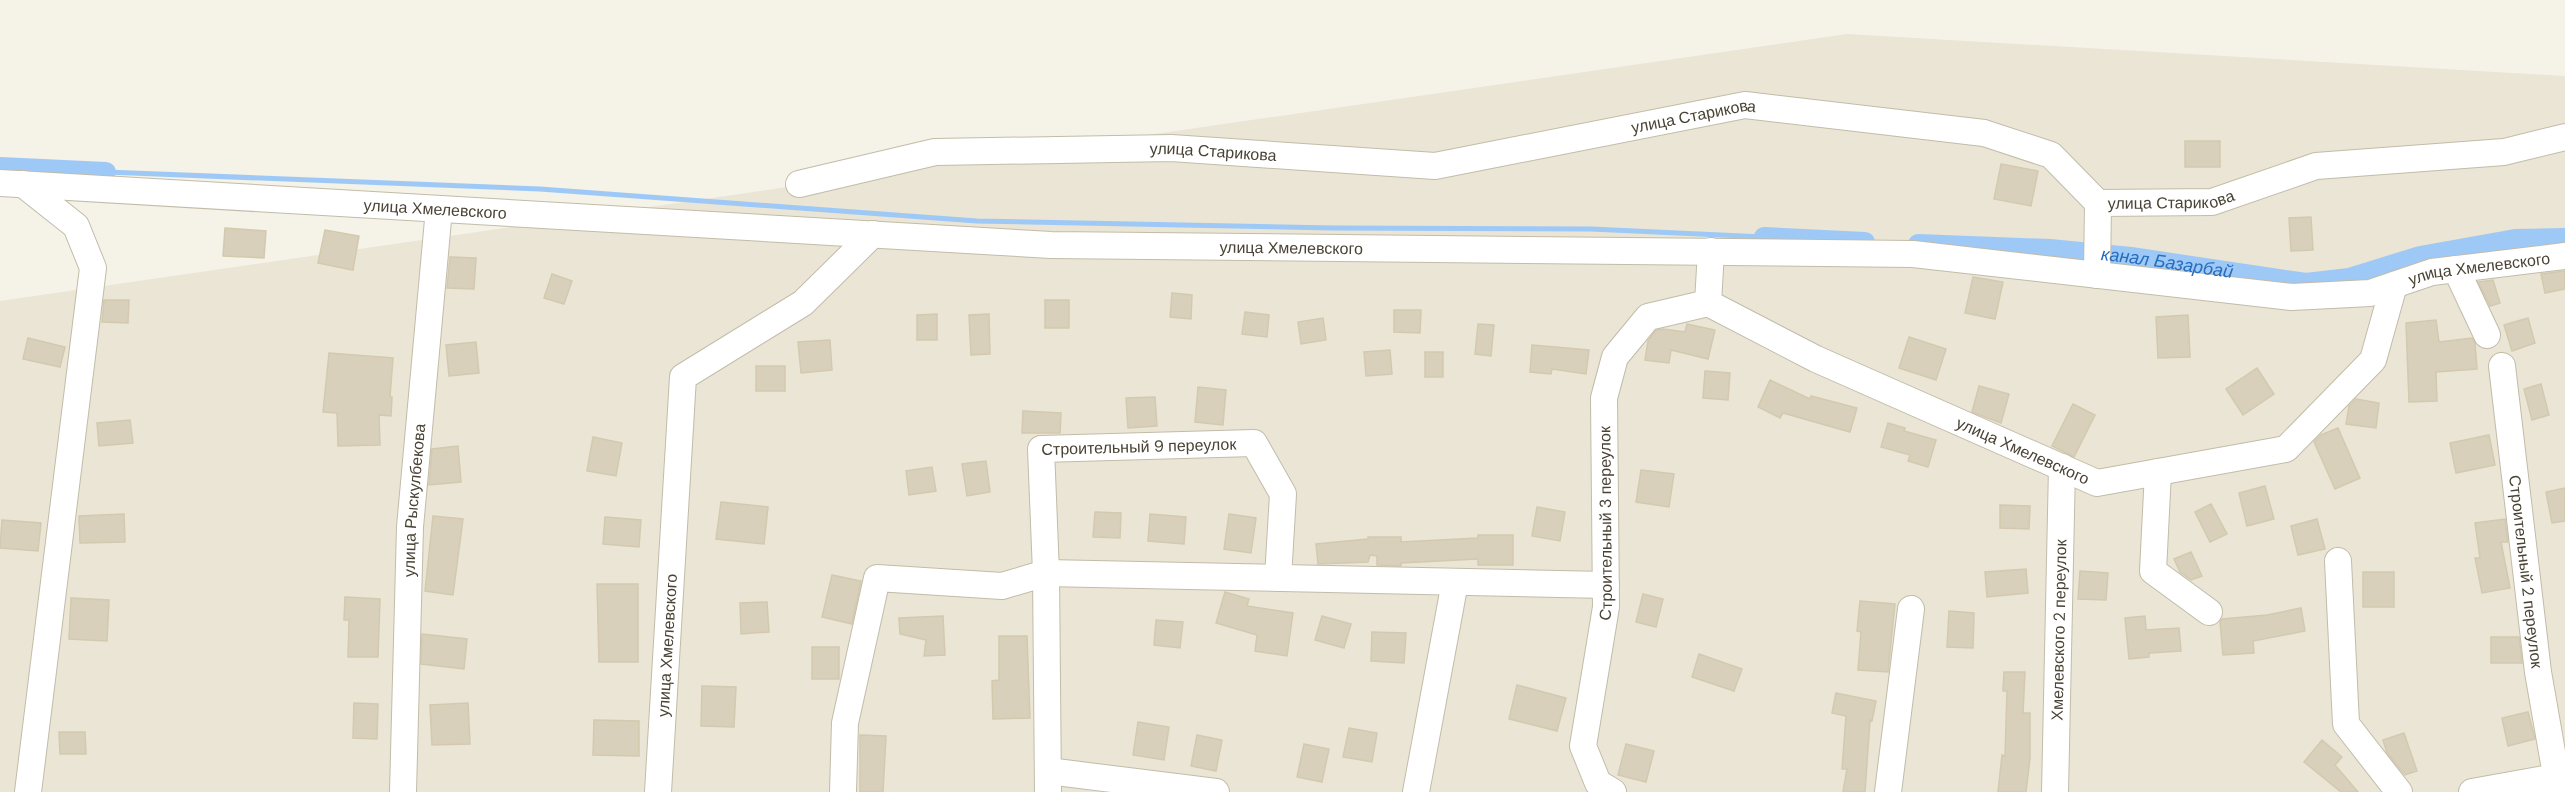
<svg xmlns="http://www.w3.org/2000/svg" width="2565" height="792" viewBox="0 0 2565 792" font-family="'DM Sans',sans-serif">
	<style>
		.residential { fill: #eae5d5 }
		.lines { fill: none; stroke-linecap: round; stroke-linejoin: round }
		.stream { stroke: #9ec9f7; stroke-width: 5 }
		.canal { stroke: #9ec9f7; stroke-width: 20 }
		.building { fill: #d8d0bb; stroke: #d3c9ae; stroke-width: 1.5 }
		.minor-casing { stroke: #c2bca9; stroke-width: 28 }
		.minor { stroke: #fff; stroke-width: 26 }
		.labels { text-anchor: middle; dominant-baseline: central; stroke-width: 4.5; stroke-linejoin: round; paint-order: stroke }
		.street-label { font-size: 16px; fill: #494335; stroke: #fff }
		.water-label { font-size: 18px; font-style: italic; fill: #246dbf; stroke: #fff }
	</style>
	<rect width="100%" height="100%" fill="#f5f2e7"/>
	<!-- residential -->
	<path class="residential" d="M1847,34L2565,76V792H0V301Z"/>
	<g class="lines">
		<!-- stream -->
		<path class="stream" d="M106,172L540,189L977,221L1334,228L1591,229L1764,237"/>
		<!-- canal -->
		<g class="canal">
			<path d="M0,167L106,172"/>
			<path d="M1764,237L1865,242"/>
			<path id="s1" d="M1918,244L2050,249L2131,257L2306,283L2349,278L2420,256L2515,239L2565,238"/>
		</g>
	</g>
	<!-- building -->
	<path class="building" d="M2185,141H2220V167H2185Z
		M2001,164L2038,171L2031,206L1994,199Z
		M2311,217L2313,250L2291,251L2289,218Z
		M225,228L266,231L264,258L223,256Z
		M325,230L359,236L353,270L318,263Z
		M450,257L476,258L474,289L447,288Z
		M2565,271V289L2545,293L2541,274Z
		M552,274L572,281L564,304L544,298Z
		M1973,277L2003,282L1995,319L1965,313Z
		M2493,280L2500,303L2490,306L2478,282Z
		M1172,293L1192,295L1191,319L1170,317Z
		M104,300H129L128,323L102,322Z
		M1045,300H1069V328H1045Z
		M1394,310H1421L1420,333L1394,332Z
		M1245,312L1269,315L1267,337L1242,334Z
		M937,314V340H917V315Z
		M989,314L990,354L971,355L969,315Z
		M2188,315L2190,357L2158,358L2156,317Z
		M1323,318L1326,340L1301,344L1298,322Z
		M2528,318L2535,343L2512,351L2504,325Z
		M2436,320L2439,342L2472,338L2475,343L2477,369L2436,372L2437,401L2409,402L2406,323Z
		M1478,324L1494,325L1491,356L1475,354Z
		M1687,324L1715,330L1708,359L1671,350L1669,363L1645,360L1648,341L1656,330L1663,329L1685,332Z
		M1909,337L1946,349L1936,380L1899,368Z
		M28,338L65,347L60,367L23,359Z
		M830,340L832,370L801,373L798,342Z
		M476,342L479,373L449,376L446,345Z
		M1532,345L1589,350L1586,374L1552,369L1551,374L1530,372Z
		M1390,350L1392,374L1366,376L1364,352Z
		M1425,352H1443V377H1425Z
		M329,353L393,358L390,397H392L391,416L379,415L380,445L338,446L337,413L323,412Z
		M756,366H785V391H756Z
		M2257,368L2274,394L2243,415L2226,389Z
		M1705,371L1730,373L1728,400L1703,398Z
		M1770,380L1810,399L1811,396L1857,408L1850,432L1783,413L1780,418L1758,407Z
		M2541,384L2549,415L2532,420L2524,389Z
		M1979,386L2009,394L2001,423L1972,412Z
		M1198,387L1226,390L1223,425L1195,422Z
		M1155,397L1157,426L1128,428L1126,398Z
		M2356,399L2379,403L2376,428L2346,424L2349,406Z
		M2073,404L2095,415L2074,457L2052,446Z
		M1023,411L1061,413L1060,433H1022Z
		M130,420L133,443L99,446L97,423Z
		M1888,423L1905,428L1904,431L1936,440L1928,467L1908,461L1910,455L1881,447Z
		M2338,428L2360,478L2335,489L2314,442L2321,435Z
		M2489,435L2495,465L2456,473L2450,443Z
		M593,437L622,443L616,476L587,471Z
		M458,446L461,482L429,485L432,449Z
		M986,461L990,492L967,496L962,464Z
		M932,467L936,491L909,495L906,471Z
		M1641,470L1674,474L1669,507L1636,502Z
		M2265,486L2274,519L2247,526L2239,493Z
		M2565,488V521L2552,523L2546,492Z
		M721,502L768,507L764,544L716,539Z
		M2211,504L2227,534L2210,542L2195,512Z
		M2000,505L2030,506L2029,529L2000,528Z
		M1537,507L1565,512L1560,541L1532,536Z
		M1095,512L1121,513L1120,538L1093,537Z
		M124,514L125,542L80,543L79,516Z
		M1150,514L1186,517L1184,544L1148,541Z
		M1229,514L1256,518L1251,553L1224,549Z
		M433,516L463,519L453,595L425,591Z
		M605,517L641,520L639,547L603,544Z
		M2317,519L2325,549L2298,555L2291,526Z
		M2505,519L2508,542H2501L2510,588L2482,593L2475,558H2480L2475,523Z
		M2,520L41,523L38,551L0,548Z
		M1478,535H1513V565H1478V559L1401,563V566L1377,565V556L1370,555L1368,562L1318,564L1316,544L1368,539V537H1401V542L1478,538Z
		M2191,552L2202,576L2191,580L2180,572L2174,559Z
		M2026,569L2028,593L1987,597L1985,572Z
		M2080,571L2108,573L2106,600L2078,599Z
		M2363,572H2394V607H2363Z
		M832,575L861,581L852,624L822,617Z
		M597,584H638V662H599Z
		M1225,592L1249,599L1247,606L1293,613L1287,656L1255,651L1257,635L1216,623Z
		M1643,594L1663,599L1656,627L1636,622Z
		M345,597L380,599L378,657H348L349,620H344Z
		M71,598L109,600L107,641L69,639Z
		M1860,601L1895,604L1888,672L1858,670L1861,632L1857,631Z
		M767,602L769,632L741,634L740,603Z
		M2301,608L2305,631L2253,641L2254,653L2223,655L2220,622L2222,619L2267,615Z
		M1949,611L1974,613L1973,648L1947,647Z
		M943,616L945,655L924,656L926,640L900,634L899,618Z
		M1322,616L1351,624L1344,648L1315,640Z
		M2145,616L2146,630L2179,628L2181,651L2149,653V657L2129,659L2125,618Z
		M1156,620L1183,622L1180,648L1154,645Z
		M1372,632L1406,633L1404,663L1371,661Z
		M422,634L467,639L464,669L421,664Z
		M999,636H1027L1030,718L993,719L992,681L999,680Z
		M2491,637H2519L2522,663H2491Z
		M812,647H839V679H812Z
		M1699,654L1742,669L1734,691L1692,677Z
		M2004,672H2025L2023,713H2030V758L2026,792H1998L2002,755L2005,756L2007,691H2003Z
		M1517,685L1566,698L1557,731L1509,719Z
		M702,686L736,687L734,727L701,726Z
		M1836,693L1876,701L1872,721L1870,720L1865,792H1843L1847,769H1842L1846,716L1832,713Z
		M354,703L378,704L377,739L353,738Z
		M468,703L470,744L432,745L430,705Z
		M2528,712L2535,739L2508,746L2502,718Z
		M594,720L639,721V756L593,755Z
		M1138,722L1169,727L1164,760L1133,755Z
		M1349,728L1377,733L1372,762L1343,757Z
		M59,732H85L86,754H60Z
		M2404,733L2417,771L2405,775L2387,753L2383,740Z
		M860,735L886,736L883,792H860Z
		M1197,735L1222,740L1216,771L1191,766Z
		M2322,740L2342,757L2335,765L2358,792H2341L2304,762Z
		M1304,744L1329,749L1322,782L1297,777Z
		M1626,744L1654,751L1646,782L1618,775Z"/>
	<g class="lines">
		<!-- minor casing -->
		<g class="minor-casing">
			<g id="minor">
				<path id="s2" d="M0,183L1051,245L1913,254L2292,297L2370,293L2432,272L2565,256"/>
				<path d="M23,184L76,226L93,268L28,792"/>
				<path id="s3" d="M799,184L935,152L1171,148L1435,166L1745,105L1984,133L2051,155L2098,203L2212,202L2316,166L2504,152L2565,137"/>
				<path id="s4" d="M1711,251L1708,303L1816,359L2097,483L2286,449L2373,360L2394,285"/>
				<path d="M2456,269L2487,335"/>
				<path d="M2097,275L2098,203"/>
				<path id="s5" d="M2502,366L2538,672L2559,792"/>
				<path d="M2158,472L2153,571L2209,612"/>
				<path d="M2338,561L2346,724L2399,792"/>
				<path d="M1048,771L1216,792"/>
				<path id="s6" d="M403,792L410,527L439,209"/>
				<path id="s7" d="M658,792L683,377L803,303L873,234"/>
				<path d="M843,792L845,723L877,578L1002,586L1046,573L1606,585"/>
				<path id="s8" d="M1048,792L1046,573L1041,449L1254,443L1283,494L1278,578"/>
				<path d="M1416,792L1455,582"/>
				<path id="s9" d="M1613,792L1598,783L1583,746L1606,607L1604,398L1615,357L1648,317L1708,303"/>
				<path d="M1888,792L1911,609"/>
				<path id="s10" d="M2055,792L2062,467"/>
				<path d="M2472,792L2556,777"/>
			</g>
		</g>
		<!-- minor -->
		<use href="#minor" class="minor"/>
	</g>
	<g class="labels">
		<!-- street labels -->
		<g class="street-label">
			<text stroke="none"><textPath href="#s3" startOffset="904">улица Старикова</textPath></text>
			<text stroke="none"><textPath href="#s3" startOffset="418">улица Старикова</textPath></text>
			<text stroke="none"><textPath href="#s3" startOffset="1408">улица Старикова</textPath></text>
			<text stroke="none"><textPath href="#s2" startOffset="436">улица Хмелевского</textPath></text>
			<text stroke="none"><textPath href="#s2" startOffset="1293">улица Хмелевского</textPath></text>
			<text stroke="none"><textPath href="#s2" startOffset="2487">улица Хмелевского</textPath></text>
			<text stroke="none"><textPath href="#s8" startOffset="441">Строительный 9 переулок</textPath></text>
			<text stroke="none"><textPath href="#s4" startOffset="400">улица Хмелевского</textPath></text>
			<text stroke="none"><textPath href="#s6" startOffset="292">улица Рыскулбекова</textPath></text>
			<text stroke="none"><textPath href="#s9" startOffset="282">Строительный 3 переулок</textPath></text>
			<text stroke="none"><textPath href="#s5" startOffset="207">Строительный 2 переулок</textPath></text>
			<text stroke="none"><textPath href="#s10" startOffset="162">Хмелевского 2 переулок</textPath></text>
			<text stroke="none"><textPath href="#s7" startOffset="147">улица Хмелевского</textPath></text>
		</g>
		<!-- water labels -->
		<g class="water-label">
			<text stroke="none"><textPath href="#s1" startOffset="250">канал Базарбай</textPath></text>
		</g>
	</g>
</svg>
